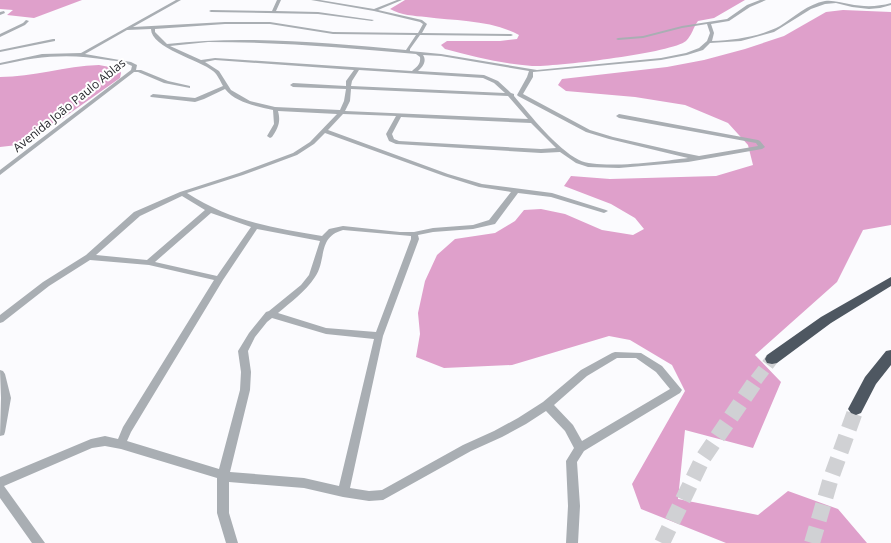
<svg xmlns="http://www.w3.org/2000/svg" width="891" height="543" viewBox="0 0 891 543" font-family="'Open Sans',sans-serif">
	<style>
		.forest { fill: #dfa0cb }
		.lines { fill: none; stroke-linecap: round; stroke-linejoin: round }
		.motorway-tunnel-far1 { stroke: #d0d1d4; stroke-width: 13; stroke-dasharray: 13 6; stroke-linecap: butt }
		.motorway-tunnel { stroke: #d0d1d4; stroke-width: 16; stroke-dasharray: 16 8; stroke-linecap: butt }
		.minor { fill: #a9aeb3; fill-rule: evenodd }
		.motorway { fill: #4e5761; fill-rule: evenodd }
		.labels { text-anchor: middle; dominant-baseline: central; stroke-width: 4; stroke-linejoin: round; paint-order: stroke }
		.far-street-label { font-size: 12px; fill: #26272c; stroke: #fff }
	</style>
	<rect width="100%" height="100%" fill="#fbfbfe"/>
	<!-- forest -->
	<path class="forest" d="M0,0H82L34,18L7,15L13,10L0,9Z
		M405,0H745L714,18L698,21C693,28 692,35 686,41C672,53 554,67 532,66C503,64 474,57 445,49L441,45L447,41H500L517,39L519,35C492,20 456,21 426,17C414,16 401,15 390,9Z
		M843,10L891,12V225L863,230L837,282L755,355L781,382L753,448L685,430L678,499L758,515L788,491L838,509L867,543H726L641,509L632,484L685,391L672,365L630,340L609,336L512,365L444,368L416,357L420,334L418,313L425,281L437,255L455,239L495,233L515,221L524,210L541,209L565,214L602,230L633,235L644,229L635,218L611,204L564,186L571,176L610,179L716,176L753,165L748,145L728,123L685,105L635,97L566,91L558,85L562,79L667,67L704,60L745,49L784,36L826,12Z
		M99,65L120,69L121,73L120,78L26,144L0,147V77C33,77 65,66 99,65Z"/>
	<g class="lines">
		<!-- motorway-tunnel-far1 -->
		<path class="motorway-tunnel-far1" d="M756,380L772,359"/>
		<!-- motorway-tunnel -->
		<path class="motorway-tunnel" d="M662,543L703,458L757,379
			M812,543L831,478L856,409"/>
		<!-- minor -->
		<path class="minor" d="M176,0H181L133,27L225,22H270L333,32L418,33L423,24L420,22L374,11L311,0H320L374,9L397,0H402L378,10L422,20L427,24L422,33L511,34L513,35L511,36L420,35L410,49V51L441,54L537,70L661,58L686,53L699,48L707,41L710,33L707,24L682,28L643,38L618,40L616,39L618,38L643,36L682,26L727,19L747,5L760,0H766L750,7L729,21L711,24L714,33L712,41C735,40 759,37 780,26C794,17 808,4 825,1C834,0 841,3 849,4C864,7 877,7 891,3V5L880,8L869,9L852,7L836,3L825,4L811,9L774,32L741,41L710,43L703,50L687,55L661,60L533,72V77L523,94L590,130L613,137L679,152L699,156L758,146L756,143L619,118L616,116L619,114L758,140L760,141L765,147L762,149L688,162L619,168L588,167L576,163L560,152L541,153L396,144L389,141L386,134L396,116L343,114L328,130L448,174L482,184L552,193L606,210L608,211L604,213L551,197L518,193L495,224L473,229L433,232L418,235L419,239L383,336L350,488L369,491L382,490L463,445L494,431L518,418L543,402L581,370L612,353L615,352L641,353L662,366L682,390L680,393L584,451L577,462L580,506L578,543H566L568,506L566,461L574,448L565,431L546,411L526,424L502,437L471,451L383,500L369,501L343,497L304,488L229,482V513L238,543H226L217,513V478L121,449L105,446L92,448L4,486L45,543H32L0,498V477L91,439L105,436L118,439L123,427L214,280L149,265L90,260L49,286L3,322L0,323V315L43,282L86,255L134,212L180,192L239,173L293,153L310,142L337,114L278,111C281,122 278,128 272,137L270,138L267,136L274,124L273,110C257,106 236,103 225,89L204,99L195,102L151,97L150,96L153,94L195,98L223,86C220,81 218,75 213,71C200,60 151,48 151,29L127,30L85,54L131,62L137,65L136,70H141L168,81L190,86V88L164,83L138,72H134L0,175V170L131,70L132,66C125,62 117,61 108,60C69,53 38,56 0,65V63L42,54L81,53ZM225,24H270L333,34L416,35L406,50C326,43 246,35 167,44L155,32V29ZM208,42C278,42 347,48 416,54L420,57C421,64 417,67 412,71L215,58L201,60L170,46ZM423,55L441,56L529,71L527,77L517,95L518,96L586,132L609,139L688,158C665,161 599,170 579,160C556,148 531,116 514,96V94L511,93L498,81L484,75L418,71C423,67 427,61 423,55ZM215,60L354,70L346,81V86L293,83L290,85L293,87L346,89L344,101L340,110L275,107L250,101L231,90L219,71L205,62ZM359,70L483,78L494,83L505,93L351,86L352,81ZM351,89L508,96L528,119L345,111L350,101ZM401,117L531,123L556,148L541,149L399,141L394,139L392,134ZM325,133L444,176L479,187L511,192L489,220L473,225L433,228L414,232H400L343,226L329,229L322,236C273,228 230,221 187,193L243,175L297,155L314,144ZM182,196L205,210L147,260L96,255L140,216ZM211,213L251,227L217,276L155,262ZM257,229L320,241L309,275L301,285L269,311L266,312L249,333L238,351L241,372L240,390L219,469L127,441L131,432L223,280ZM343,230L411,236V239L376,332L326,328L278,313C291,302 305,292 315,277C327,260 317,237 343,230ZM272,318L326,334L374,339L339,486L304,478L230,472L250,390L251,372L248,351L255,337L267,322ZM617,358H636L656,372L670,389L582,441L573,425L554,405L587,376Z
			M277,0H281L276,11L318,12L374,20L372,21L318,14L211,12L209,11L211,10L272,11Z
			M4,11L5,13L0,15V12Z
			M26,20L29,21L25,25L0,37V34L23,23Z
			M53,39H55V41L0,52V50Z
			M0,370L3,371L5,374L11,398L5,432L4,435L0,436L1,398Z"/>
		<!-- motorway -->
		<path class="motorway" d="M891,277V286L831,323L777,363L772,364L767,363L765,359L767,355L821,317Z
			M891,350V365L876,384L861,413L856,415L851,413L848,409L865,377L886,351Z"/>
	</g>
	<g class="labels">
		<!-- far-street labels -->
		<g class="far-street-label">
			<text transform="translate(69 105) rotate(-39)">Avenida João Paulo Ablas</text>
		</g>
	</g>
</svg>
